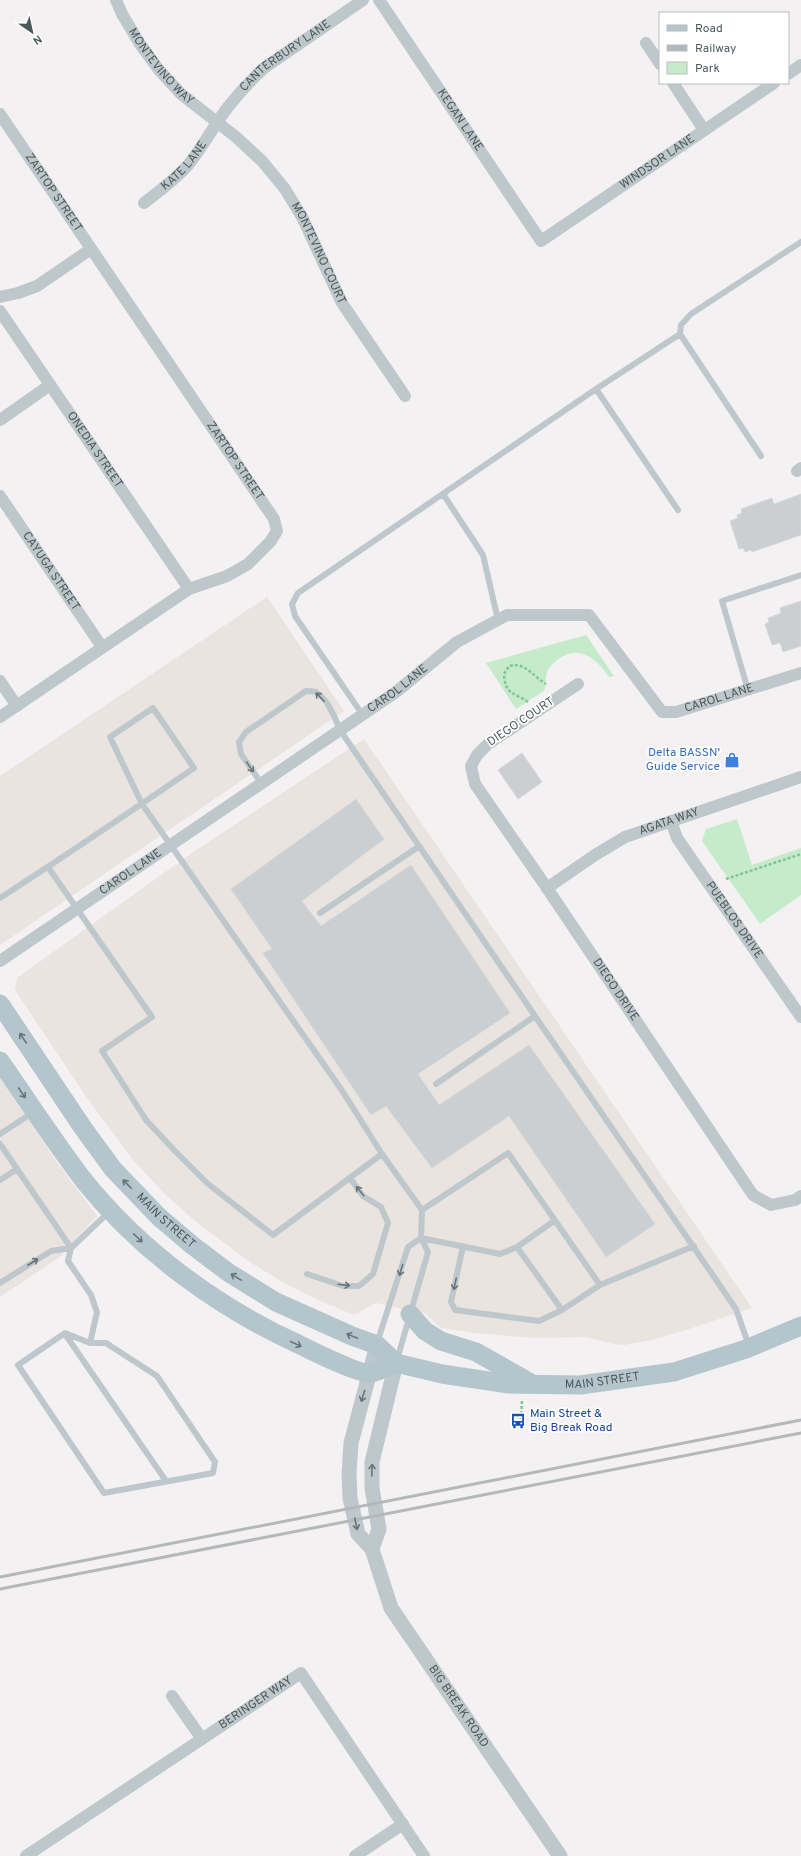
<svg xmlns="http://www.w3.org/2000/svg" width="801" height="1856" viewBox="0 0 801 1856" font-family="Overpass,sans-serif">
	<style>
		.commercial { fill: #e9e4df }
		.green { fill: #c5ebcb }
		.building { fill: #cbcfd2; stroke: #d6d9db }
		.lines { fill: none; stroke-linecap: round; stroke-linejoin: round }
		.path { stroke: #81c594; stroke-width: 2.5; stroke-dasharray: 3 2; stroke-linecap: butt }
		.service { stroke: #bec8cc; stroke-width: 6 }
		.minor { stroke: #bec8cc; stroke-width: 12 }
		.tertiary { stroke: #bec8cc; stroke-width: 15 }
		.primary { stroke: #b4c6cc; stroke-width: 19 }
		.rail { stroke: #b4b8ba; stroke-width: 3 }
		.oneway { stroke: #687478 }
		.oneway2 { stroke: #657478 }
		.labels { text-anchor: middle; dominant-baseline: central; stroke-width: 3.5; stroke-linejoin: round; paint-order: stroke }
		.street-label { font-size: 12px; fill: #4b585c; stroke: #fff }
		.shop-label { font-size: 12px; fill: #366cbe; stroke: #fff; text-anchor: end }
		.transit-label { font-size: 12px; fill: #164399; stroke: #fff; text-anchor: start }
	</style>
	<rect width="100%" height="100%" fill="#f3f1f2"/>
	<!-- commercial -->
	<path class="commercial" d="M267,597L344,711L0,945V776Z
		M364,739L752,1308L683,1331L651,1340L624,1345L614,1344L586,1337L533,1338L474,1333L441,1328L426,1314L376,1303L354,1315L323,1302L284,1283L250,1262L195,1221L166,1195L134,1161L87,1098L19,996L15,989L17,978L192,853Z
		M0,1076L56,1161L97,1216L61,1256L0,1297Z"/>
	<!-- green -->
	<path class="green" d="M586,635L614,676L609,677C598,660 580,644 560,658C555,661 549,667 547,672C545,679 547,685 544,691L516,709L486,663Z
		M737,819L752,865L801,848V895L760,924L702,841L706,829Z"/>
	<!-- building -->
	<path class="building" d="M801,494V535L752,552L751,550L745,552L743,548L739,549L730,521L738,518L737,515L742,513L741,509L772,498L774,504Z
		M801,601V646L783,652L780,643L772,645L765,624L769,622L768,618L781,613L780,608Z
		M522,753L542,782L518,799L498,770Z
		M356,799L384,839L302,901L321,926L411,865L510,1013L418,1074L439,1105L529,1045L655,1224L606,1257L509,1116L432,1168L386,1106L371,1115L263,953L272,949L231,889Z"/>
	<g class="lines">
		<!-- path -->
		<path class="path" d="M528,702C514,692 505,695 504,674L509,666C524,661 534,677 546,684
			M726,879L801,854
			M521,1419L522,1401"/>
		<!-- service -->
		<path class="service" d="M680,334L681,325L691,314L801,242
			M443,494L483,555L498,620
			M678,510L596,389L680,334L761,456
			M748,690L722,601L801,575
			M362,714L295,616L292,604L298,593L596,389
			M261,783L241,754L239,742L246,732L306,691C309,691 313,691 316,692C328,699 335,718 340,730L535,1016L436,1084
			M48,867L152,1017L102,1051L146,1120L175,1151L207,1183L273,1235L382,1154
			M0,898C65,856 130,812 194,768L153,708L110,737L142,804L271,989L341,1089L382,1154L422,1210
			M320,913L418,847
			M535,1016L736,1309L749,1346
			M0,1134L32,1113
			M0,1144L71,1248L51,1251L0,1283
			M0,1180L17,1169
			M554,1221L517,1247L562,1310L600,1285L694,1246
			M463,1246L451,1302L455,1310L539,1321L562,1310
			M517,1247L500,1254L421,1238L422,1210L508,1153L600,1285
			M307,1274L343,1286H359L373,1274L388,1223L381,1207L363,1196L350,1178
			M65,1334L166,1481
			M90,1343H106L157,1376L215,1462L213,1473L104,1493L18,1365L65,1333L90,1343L97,1312L91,1295L68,1261L71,1248L109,1212
			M377,1343L408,1247L421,1238L428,1252L397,1360"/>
		<!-- minor -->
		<g class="minor">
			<path id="s1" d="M116,0L122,14L140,44L159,70L181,94L236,137L262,161L285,189L302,217L342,303L405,396"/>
			<path id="s2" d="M379,0L541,241L774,83"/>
			<path d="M646,43L660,64"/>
			<path d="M788,74L801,65"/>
			<path d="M673,83L704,130"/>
			<path id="s3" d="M0,114L274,519L277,531L270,542L248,564L227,576L189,589L0,717"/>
			<path id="s4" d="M144,203C159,191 175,180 188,165C203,147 214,125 228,107C239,93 251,80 264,68L363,0"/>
			<path d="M0,297L18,293L37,286L91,249"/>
			<path id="s5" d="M0,311L189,589"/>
			<path d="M0,420L50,385"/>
			<path d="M797,471L801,468"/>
			<path id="s6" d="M0,496L102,647"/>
			<path d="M0,681L17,706"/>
			<path id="s7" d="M578,684L488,744L477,755L471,766L475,784L547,888L753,1195L771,1205L795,1200L801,1196"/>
			<path id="s8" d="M671,821L677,838L801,1017"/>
			<path id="s9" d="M547,888L595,855L625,837L801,777"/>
			<path id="s10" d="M0,961L396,692L457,642L507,615H589L662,712H676L801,673"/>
			<path d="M172,1696L202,1739"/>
			<path id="s11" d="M26,1856L301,1673L424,1856"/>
			<path d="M355,1856L403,1824"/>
		</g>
		<!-- tertiary -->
		<g class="tertiary">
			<path id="s12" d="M377,1345L351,1443L349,1474L350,1498L358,1534L372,1549L391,1608L560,1856"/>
			<path d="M372,1549L379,1529L372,1488V1462L396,1363"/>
		</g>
		<!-- primary -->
		<g class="primary">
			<path id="s13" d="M0,1004L83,1128L113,1169L159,1217L192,1245L229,1273L276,1302L352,1336L377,1345L396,1363L442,1374L509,1384L580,1385L674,1372L746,1349L801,1326"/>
			<path d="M0,1061C28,1101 55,1143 85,1182C141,1251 217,1307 298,1344C310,1350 360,1375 370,1373C379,1372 388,1366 396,1363"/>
			<path d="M410,1314L425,1331L441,1341L476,1352L529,1382"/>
		</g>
		<!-- rail -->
		<path class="rail" d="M0,1577L801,1420
			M0,1589L801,1433"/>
	</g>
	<!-- one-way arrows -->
	<defs><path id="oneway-shaft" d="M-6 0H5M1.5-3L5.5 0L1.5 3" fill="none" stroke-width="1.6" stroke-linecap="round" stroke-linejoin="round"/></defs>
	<g class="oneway">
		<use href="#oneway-shaft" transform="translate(320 697) rotate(-134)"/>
		<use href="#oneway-shaft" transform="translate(250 767) rotate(56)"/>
		<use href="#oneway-shaft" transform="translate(360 1191) rotate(-129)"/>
		<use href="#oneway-shaft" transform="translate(33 1262) rotate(-33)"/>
		<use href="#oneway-shaft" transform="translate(401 1270) rotate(107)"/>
		<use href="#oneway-shaft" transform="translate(455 1284) rotate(102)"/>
		<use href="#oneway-shaft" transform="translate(344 1285) rotate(7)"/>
		<use href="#oneway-shaft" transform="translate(363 1396) rotate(107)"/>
		<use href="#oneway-shaft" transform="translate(372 1470) rotate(-88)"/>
		<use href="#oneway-shaft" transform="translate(356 1524) rotate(78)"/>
	</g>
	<g class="oneway2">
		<use href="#oneway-shaft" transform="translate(23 1038) rotate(-124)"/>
		<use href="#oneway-shaft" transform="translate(22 1093) rotate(56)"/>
		<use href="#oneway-shaft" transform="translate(127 1184) rotate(-134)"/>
		<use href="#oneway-shaft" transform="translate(138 1238) rotate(44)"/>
		<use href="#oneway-shaft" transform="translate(236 1277) rotate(-149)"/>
		<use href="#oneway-shaft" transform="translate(352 1336) rotate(-158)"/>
		<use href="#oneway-shaft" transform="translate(296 1344) rotate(25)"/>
	</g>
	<!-- icons -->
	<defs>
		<g id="shop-bare" transform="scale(1.2)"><path d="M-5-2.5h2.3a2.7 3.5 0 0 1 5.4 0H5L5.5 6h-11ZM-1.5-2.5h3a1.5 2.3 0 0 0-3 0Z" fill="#3f7fe0" stroke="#fff" stroke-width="2.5" paint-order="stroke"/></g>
		<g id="bus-bare" transform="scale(1.2)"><path d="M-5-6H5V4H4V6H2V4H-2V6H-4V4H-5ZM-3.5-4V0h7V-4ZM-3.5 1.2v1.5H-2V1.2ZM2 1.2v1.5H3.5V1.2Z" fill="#1a4fb4" stroke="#fff" stroke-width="2.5" paint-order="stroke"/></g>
	</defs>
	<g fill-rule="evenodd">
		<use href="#shop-bare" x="732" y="760"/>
		<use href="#bus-bare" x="518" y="1421"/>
	</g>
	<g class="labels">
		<!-- street labels -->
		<g class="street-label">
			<text stroke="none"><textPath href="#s4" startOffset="206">CANTERBURY LANE</textPath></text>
			<text stroke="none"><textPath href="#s1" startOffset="81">MONTEVINO WAY</textPath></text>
			<text stroke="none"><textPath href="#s2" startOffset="145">KEGAN LANE</textPath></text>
			<text stroke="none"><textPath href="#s2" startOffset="431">WINDSOR LANE</textPath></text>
			<text stroke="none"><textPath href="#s4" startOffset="55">KATE LANE</textPath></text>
			<text stroke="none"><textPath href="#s3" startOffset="95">ZARTOP STREET</textPath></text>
			<text stroke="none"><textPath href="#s1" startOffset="329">MONTEVINO COURT</textPath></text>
			<text stroke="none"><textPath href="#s5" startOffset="168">ONEDIA STREET</textPath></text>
			<text stroke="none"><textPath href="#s3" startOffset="419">ZARTOP STREET</textPath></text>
			<text stroke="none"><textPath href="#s6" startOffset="91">CAYUGA STREET</textPath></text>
			<text stroke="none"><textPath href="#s10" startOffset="482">CAROL LANE</textPath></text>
			<text stroke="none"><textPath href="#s10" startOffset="877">CAROL LANE</textPath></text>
			<text transform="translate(521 722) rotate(-34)">DIEGO COURT</text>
			<text stroke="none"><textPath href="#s9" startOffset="140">AGATA WAY</textPath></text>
			<text stroke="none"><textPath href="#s10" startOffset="158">CAROL LANE</textPath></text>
			<text stroke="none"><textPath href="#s8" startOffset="118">PUEBLOS DRIVE</textPath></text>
			<text stroke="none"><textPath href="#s7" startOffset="404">DIEGO DRIVE</textPath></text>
			<text stroke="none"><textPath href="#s13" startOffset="274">MAIN STREET</textPath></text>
			<text stroke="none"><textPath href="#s13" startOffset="756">MAIN STREET</textPath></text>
			<text stroke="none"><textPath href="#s11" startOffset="276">BERINGER WAY</textPath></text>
			<text stroke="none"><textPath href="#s12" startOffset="395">BIG BREAK ROAD</textPath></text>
		</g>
		<!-- shop labels -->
		<g class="shop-label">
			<text x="720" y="753">Delta BASSN'<tspan x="720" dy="14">Guide Service</tspan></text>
		</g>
		<!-- transit labels -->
		<g class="transit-label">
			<text x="530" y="1414">Main Street &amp;<tspan x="530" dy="14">Big Break Road</tspan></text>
		</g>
	</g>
	<!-- legend -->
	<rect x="659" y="12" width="130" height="72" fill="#ffffff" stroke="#b7bcbe"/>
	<rect x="667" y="25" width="20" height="6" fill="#b4c6cc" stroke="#b7bcbe"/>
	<text x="695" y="32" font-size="12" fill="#4b585c">Road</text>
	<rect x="667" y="45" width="20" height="6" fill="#b4b8ba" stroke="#b7bcbe"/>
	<text x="695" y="52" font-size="12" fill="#4b585c">Railway</text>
	<rect x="667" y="62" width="20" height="12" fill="#c5ebcb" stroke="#b7bcbe"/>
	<text x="695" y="72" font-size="12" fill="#4b585c">Park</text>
	<!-- north arrow -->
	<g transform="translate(32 32) rotate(146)" stroke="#ffffff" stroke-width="3" paint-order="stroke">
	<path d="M0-3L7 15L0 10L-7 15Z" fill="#4b585c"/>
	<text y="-6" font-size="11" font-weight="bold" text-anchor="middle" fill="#4b585c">N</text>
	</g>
</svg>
